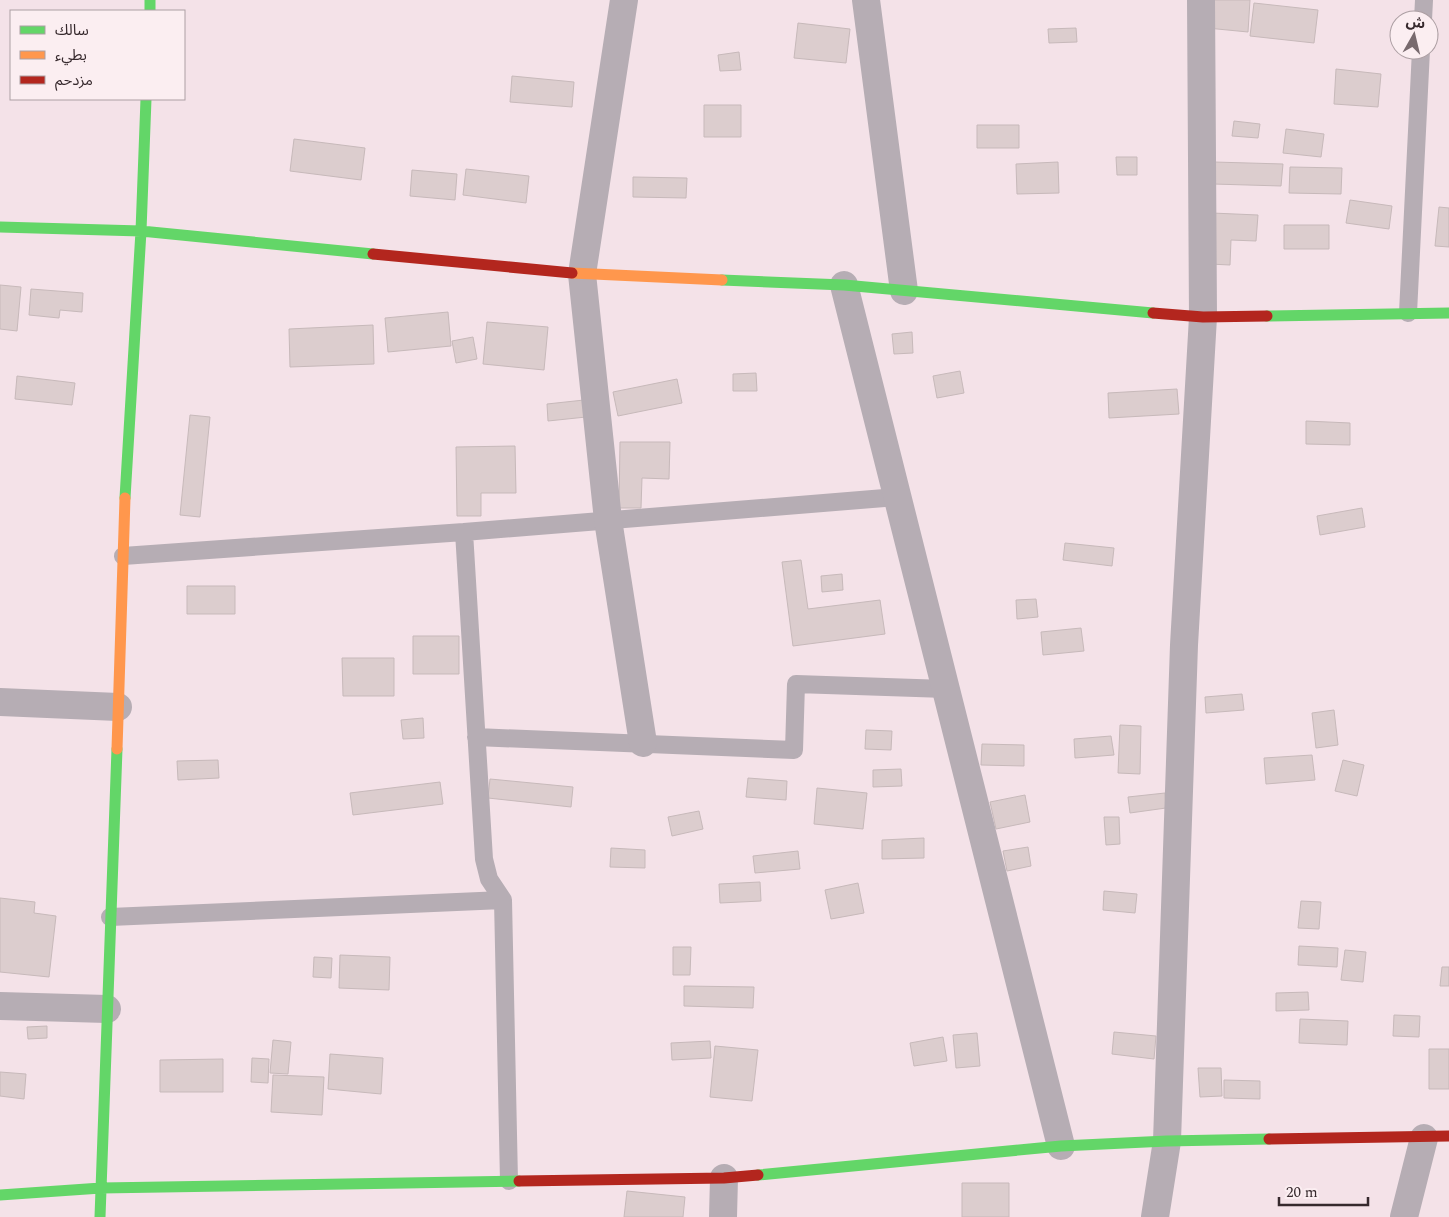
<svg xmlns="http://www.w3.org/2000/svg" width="1449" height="1217" viewBox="0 0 1449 1217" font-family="Spectral,'Noto Sans Arabic',serif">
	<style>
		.building { fill: #dccdce; stroke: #c7b9ba }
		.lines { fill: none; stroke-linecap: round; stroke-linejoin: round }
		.lane { stroke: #b6adb4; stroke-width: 18 }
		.street { stroke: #b6adb4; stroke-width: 28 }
		.fast { stroke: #63d668; stroke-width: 11 }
		.slow { stroke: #ff974d; stroke-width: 11 }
		.jam { stroke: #b3261e; stroke-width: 11 }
	</style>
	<rect width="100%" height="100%" fill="#f4e2e8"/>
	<!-- building -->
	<path class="building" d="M1210,0H1250L1248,32L1207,28Z
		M1254,3L1318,10L1314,43L1250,36Z
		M798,23L850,29L846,63L794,58Z
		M1076,28L1077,42L1049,43L1048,29Z
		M739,52L741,70L720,71L718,55Z
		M1336,69L1381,74L1378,107L1334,104Z
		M512,76L574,82L572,107L510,102Z
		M704,105H741V137H704Z
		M1234,121L1260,124L1258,138L1232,136Z
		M977,125H1019V148H977Z
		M1286,129L1324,134L1321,157L1283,153Z
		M294,139L365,148L361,180L290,171Z
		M1116,157H1137V175H1117Z
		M1058,162L1059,193L1017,194L1016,164Z
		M1214,162L1283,164L1281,186L1213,184Z
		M1290,167L1342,168L1341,194L1289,193Z
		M466,169L529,176L526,203L463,195Z
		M412,170L457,174L455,200L410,196Z
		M633,177L687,178L686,198L633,197Z
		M1350,200L1392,206L1389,229L1346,223Z
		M1439,207L1449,208V247L1435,246Z
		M1212,213L1258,215L1256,241L1231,240L1230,265L1209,264Z
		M1284,225H1329V249H1284Z
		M0,285L21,287L17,331L0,329Z
		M31,289L83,293L82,312L60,310L59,318L29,315Z
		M448,312L451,346L388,352L385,318Z
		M487,322L548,327L544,370L483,364Z
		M373,325L374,364L290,367L289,329Z
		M912,332L913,353L894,354L892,334Z
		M473,337L477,359L456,363L452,341Z
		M960,371L964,393L937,398L933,376Z
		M756,373L757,391H733V374Z
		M17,376L75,383L72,405L15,399Z
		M677,379L682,403L618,416L613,392Z
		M1177,389L1179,414L1109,418L1108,393Z
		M584,400L586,417L548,421L547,404Z
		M190,415L210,417L200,517L180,515Z
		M1306,421L1350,423V445L1306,444Z
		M620,442H670L669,479L642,478L641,508H619Z
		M515,446L516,493H481V516H457L456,447Z
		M1362,508L1365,527L1320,535L1317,516Z
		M1065,543L1114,548L1112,566L1063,560Z
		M801,560L808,609L880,600L885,634L793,646L782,562Z
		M842,574L843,590L822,592L821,576Z
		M187,586H235V614H187Z
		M1036,599L1038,617L1017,619L1016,600Z
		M1081,628L1084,651L1043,655L1041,632Z
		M413,636H459V674H413Z
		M342,658H394V696H343Z
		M1242,694L1244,710L1206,713L1205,697Z
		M1334,710L1338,745L1316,748L1312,713Z
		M423,718L424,738L403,739L401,720Z
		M1120,725L1141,726L1140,774L1118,773Z
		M866,730L892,731L891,750L865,749Z
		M1111,736L1114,755L1075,758L1074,739Z
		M982,744L1024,745V766L981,765Z
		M1312,755L1315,780L1266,784L1264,758Z
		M218,760L219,778L178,780L177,761Z
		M1343,760L1364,765L1357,796L1335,791Z
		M901,769L902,786L873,787V770Z
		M748,778L787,781L786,800L746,797Z
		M490,779L573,787L571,807L488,798Z
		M440,782L443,804L353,815L350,793Z
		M817,788L867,793L863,829L814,824Z
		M1165,793L1166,808L1130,813L1128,797Z
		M1025,795L1030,822L996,829L990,802Z
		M699,811L703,829L672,836L668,817Z
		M1104,817H1119L1120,844L1106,845Z
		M924,838V858L882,859V840Z
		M1028,847L1031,866L1007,871L1003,851Z
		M611,848L645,850V868L610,867Z
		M798,851L800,869L755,873L753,856Z
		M760,882L761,901L720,903L719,884Z
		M858,883L864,913L831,919L825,890Z
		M1104,891L1137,894L1135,913L1103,910Z
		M0,898L35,902L34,913L56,916L49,977L0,972Z
		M1301,901L1321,902L1319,929L1298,928Z
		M1299,946L1338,948L1337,967L1298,965Z
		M673,947H691L690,975H673Z
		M1345,950L1366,952L1363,982L1341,980Z
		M340,955L390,957L389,990L339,988Z
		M314,957L332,958L331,978L313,977Z
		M1442,967H1449V986H1440Z
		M684,986L754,987L753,1008L684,1006Z
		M1308,992L1309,1010L1276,1011V993Z
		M1394,1015L1420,1016L1419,1037L1393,1036Z
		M1300,1019L1348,1021L1347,1045L1299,1043Z
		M47,1026V1038L28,1039L27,1027Z
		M1114,1032L1156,1036L1154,1059L1112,1054Z
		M977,1033L980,1066L956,1068L953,1035Z
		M943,1037L947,1061L914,1066L910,1043Z
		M273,1040L291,1042L288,1074L270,1073Z
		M710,1041L711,1058L672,1060L671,1043Z
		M715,1046L758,1050L752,1101L710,1097Z
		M1429,1049H1449V1089H1429Z
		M330,1054L383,1058L381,1094L328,1089Z
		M252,1058L269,1059L268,1083L251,1082Z
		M223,1059V1092H160V1060Z
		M1198,1068H1221L1222,1096L1200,1097Z
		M0,1072L26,1074L24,1099L0,1096Z
		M273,1075L324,1077L322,1115L271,1112Z
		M1224,1080L1260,1081V1099L1224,1098Z
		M962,1183H1009V1217H962Z
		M627,1191L685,1197L683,1217H624Z"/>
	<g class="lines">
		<!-- lane -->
		<path class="lane" d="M1423,20L1424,0
			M1408,313L1421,50
			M464,532L897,497
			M123,556L464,532L484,859L489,879L503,900
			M476,737L794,750L796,684L946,689
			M110,917L503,900L509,1181"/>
		<!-- street -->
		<path class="street" d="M624,0L582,274L608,520L643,743
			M866,0L904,291
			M844,285L1061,1146
			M0,702L118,707
			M0,1006L107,1009
			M723,1217L724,1178
			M1155,1217L1167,1141L1184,645L1203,317L1201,0
			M1404,1217L1424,1138"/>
		<!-- fast -->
		<path class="fast" d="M150,0V11
			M0,227L141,231L373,254
			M722,280L844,285L1153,313
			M1267,316L1449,313
			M125,498L141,231L146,99
			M758,1175L1061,1146L1167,1141L1269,1139
			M0,1195L101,1188L519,1181
			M100,1217L117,749"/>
		<!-- slow -->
		<path class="slow" d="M572,273L722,280
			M117,749L125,498"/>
		<!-- jam -->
		<path class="jam" d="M373,254L572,273
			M1153,313L1203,317L1267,316
			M1269,1139L1449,1136
			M519,1181L724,1178L758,1175"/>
	</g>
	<!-- legend -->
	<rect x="10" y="10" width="175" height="90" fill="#fbeef1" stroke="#ac9fa3"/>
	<rect x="20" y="26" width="25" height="8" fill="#63d668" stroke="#ac9fa3"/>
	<text x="55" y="35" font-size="15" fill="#36292d">سالك</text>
	<rect x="20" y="51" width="25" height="8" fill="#ff974d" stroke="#ac9fa3"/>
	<text x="55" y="60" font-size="15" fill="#36292d">بطيء</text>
	<rect x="20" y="76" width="25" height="8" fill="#b3261e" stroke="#ac9fa3"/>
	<text x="55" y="85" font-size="15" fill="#36292d">مزدحم</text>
	<!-- north arrow -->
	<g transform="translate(1414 35) rotate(8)"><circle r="24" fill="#fbeef1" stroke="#ac9fa3"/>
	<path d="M0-4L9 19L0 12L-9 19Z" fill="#786a6e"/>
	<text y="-8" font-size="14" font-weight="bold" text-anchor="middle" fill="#36292d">ش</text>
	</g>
	<!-- scale -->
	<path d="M1279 1197v8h89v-8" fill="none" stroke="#36292d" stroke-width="2.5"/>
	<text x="1286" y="1197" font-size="15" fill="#36292d" stroke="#fbeef1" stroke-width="4" paint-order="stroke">20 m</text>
</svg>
